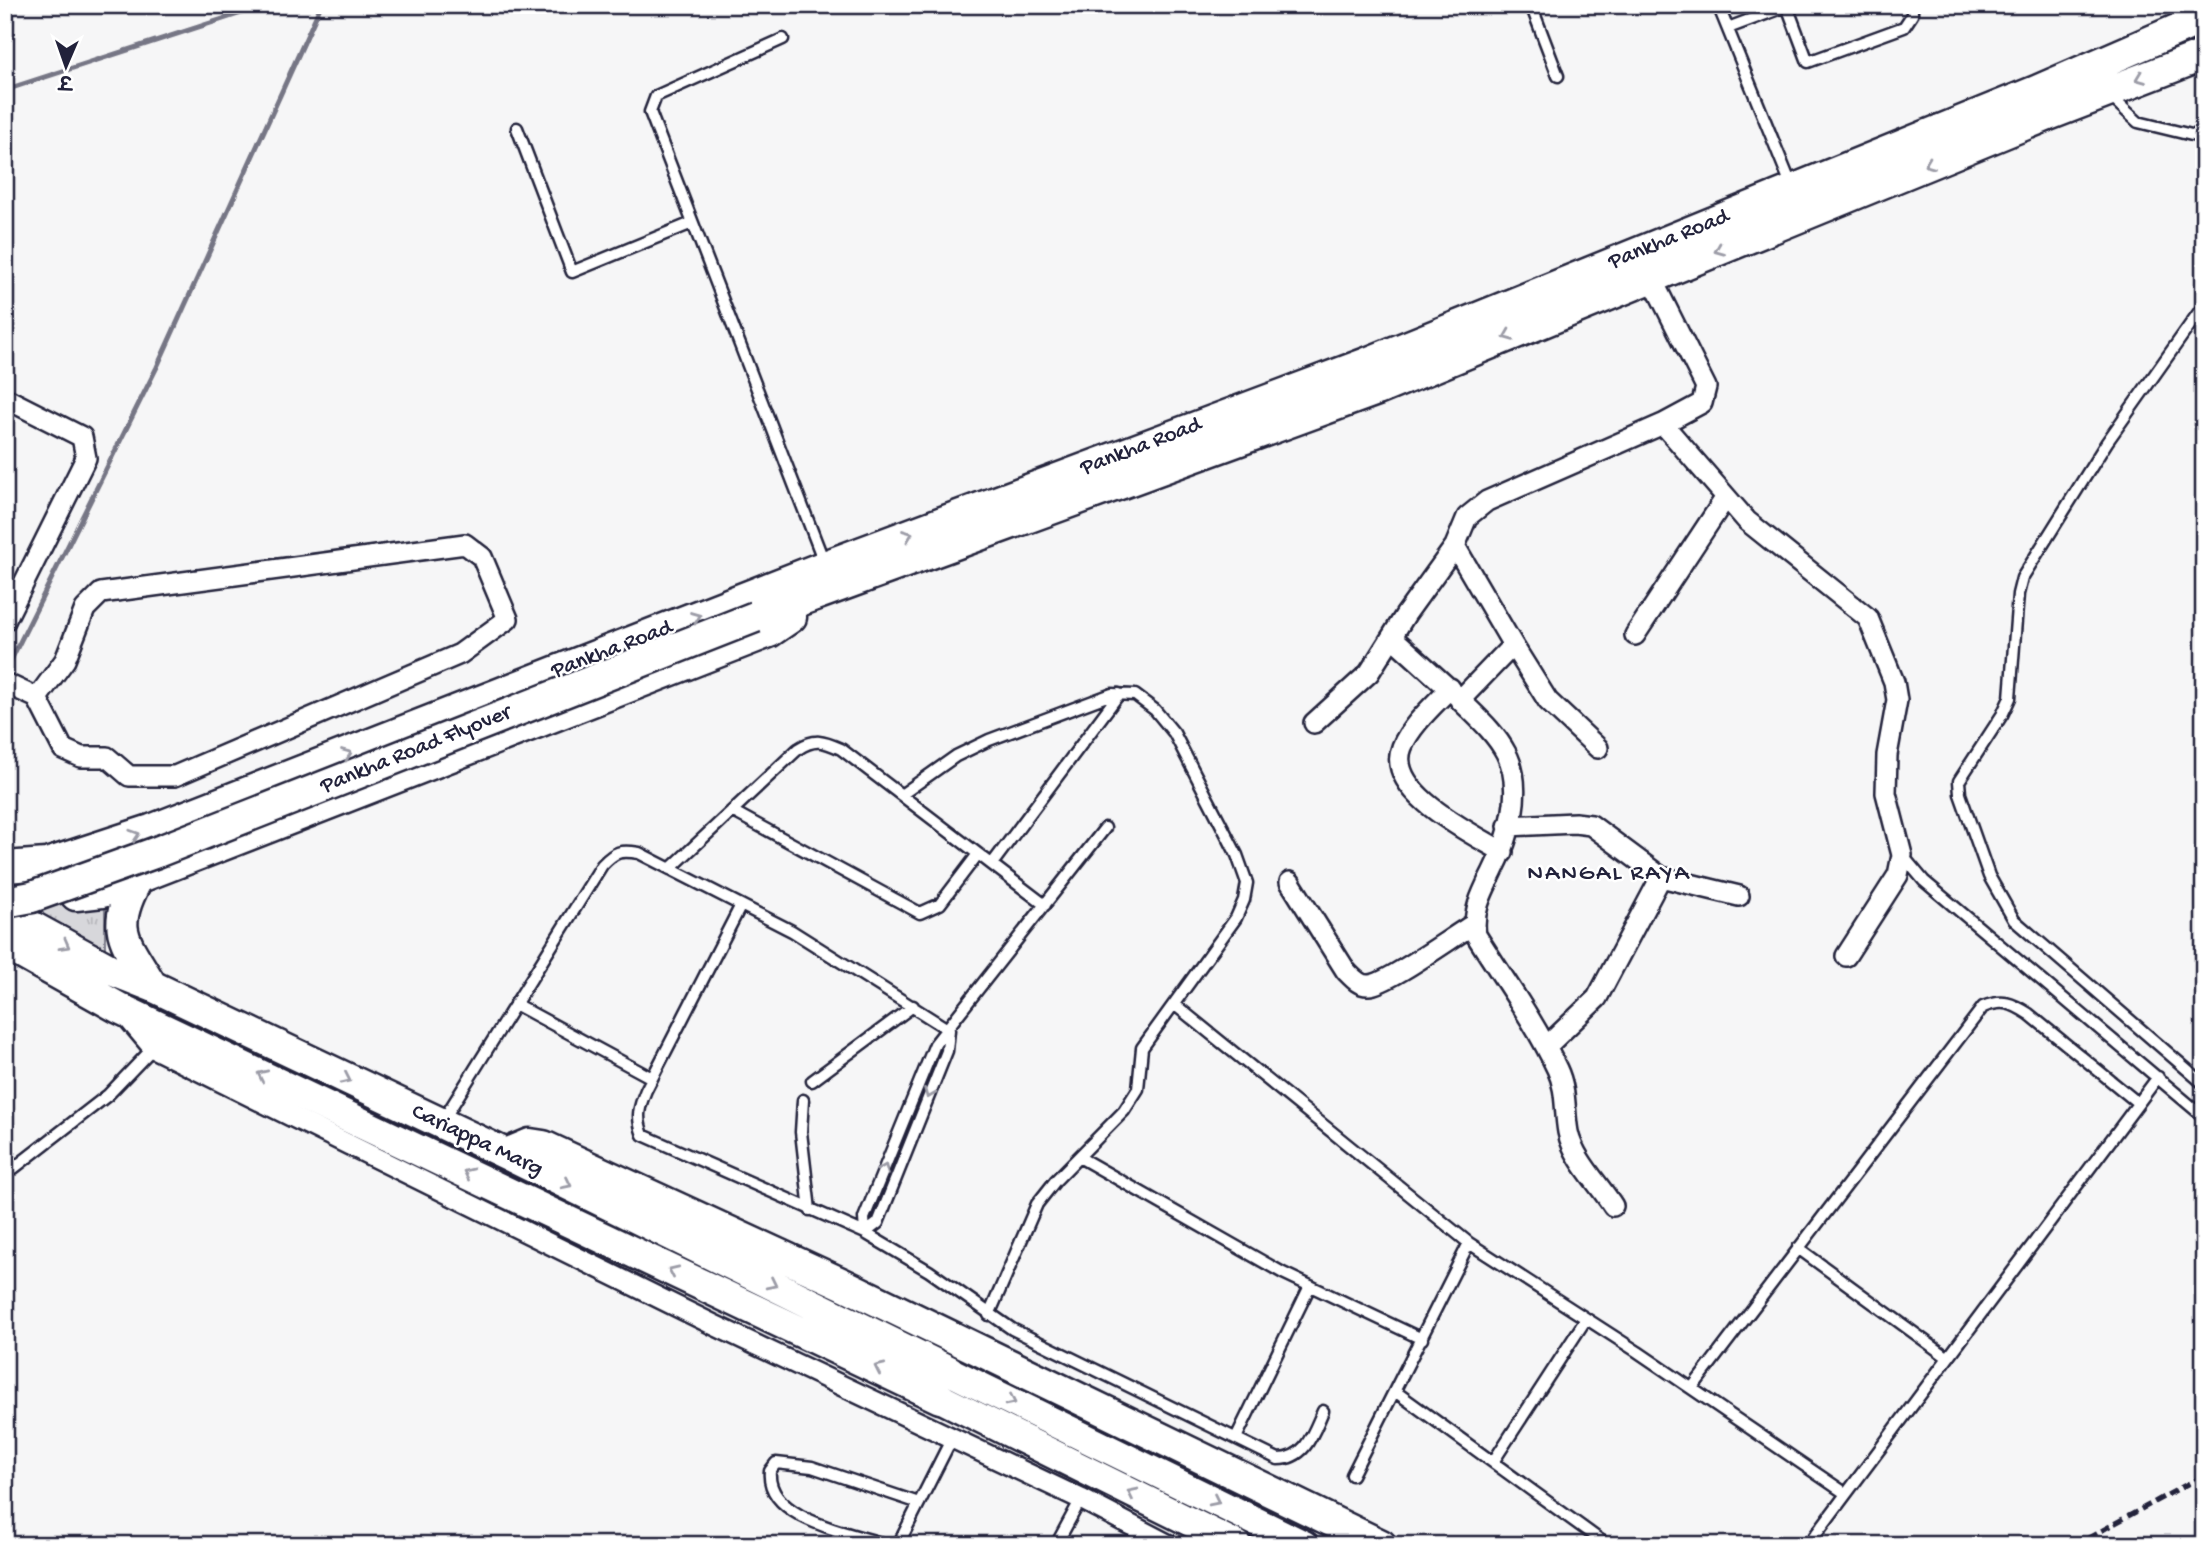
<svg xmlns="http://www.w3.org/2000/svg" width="2209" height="1550" viewBox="0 0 2209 1550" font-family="'Gochi Hand','Playpen Sans Deva',sans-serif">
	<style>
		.park { fill: url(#park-tufts); stroke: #7c7c8b; stroke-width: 2 }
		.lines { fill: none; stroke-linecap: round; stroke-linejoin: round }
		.stream { stroke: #767685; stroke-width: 5 }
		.service-casing { stroke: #22223b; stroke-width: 15 }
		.minor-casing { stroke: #22223b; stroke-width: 24 }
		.secondary-casing { stroke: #22223b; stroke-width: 33 }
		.primary-casing { stroke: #22223b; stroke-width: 35 }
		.service { stroke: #fff; stroke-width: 10 }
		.minor { stroke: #fff; stroke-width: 19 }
		.secondary { stroke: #fff; stroke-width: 28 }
		.primary { stroke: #fff; stroke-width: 30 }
		.rail { stroke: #22223b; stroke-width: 5; stroke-dasharray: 10 5; stroke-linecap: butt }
		.primary-bridge-casing { stroke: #22223b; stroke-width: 35; stroke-linecap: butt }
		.primary-bridge { stroke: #fff; stroke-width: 30 }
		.oneway { stroke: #9c9ca7 }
		.labels { text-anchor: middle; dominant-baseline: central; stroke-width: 5; stroke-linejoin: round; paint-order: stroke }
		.street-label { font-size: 23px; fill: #22223b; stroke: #fff }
		.neighbourhood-label { font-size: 24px; letter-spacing: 2px; fill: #22223b; stroke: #fff }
	</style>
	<defs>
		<pattern id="park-tufts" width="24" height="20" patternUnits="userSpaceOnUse" patternTransform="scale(1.75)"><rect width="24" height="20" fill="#d7d7db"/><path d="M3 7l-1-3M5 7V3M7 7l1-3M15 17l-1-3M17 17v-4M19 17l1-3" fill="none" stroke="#b8b8bd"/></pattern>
	</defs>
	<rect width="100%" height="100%" fill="#f6f6f7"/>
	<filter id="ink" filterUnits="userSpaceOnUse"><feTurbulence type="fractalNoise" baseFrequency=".0143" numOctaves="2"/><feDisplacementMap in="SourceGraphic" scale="14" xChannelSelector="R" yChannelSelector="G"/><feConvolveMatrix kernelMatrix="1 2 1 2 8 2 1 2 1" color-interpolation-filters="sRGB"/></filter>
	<g filter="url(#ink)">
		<!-- park -->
		<path class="park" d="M55,870L105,899V956L5,902V872Z"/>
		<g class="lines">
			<!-- stream -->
			<path class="stream" d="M5,90L266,5
				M5,672L157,367L321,5"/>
			<!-- service casing -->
			<g class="service-casing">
				<path id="service" d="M1531,5L1558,76
					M1718,5L1792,187
					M1728,28L1787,6L1808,62L1904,27L1912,15V5
					M783,39L656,96L650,112L824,562
					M2111,97L2138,122L2204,138
					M517,128L572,272L692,223
					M2204,305L2107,442L2022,578L2018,594L2010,698L2002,715L1959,781L1960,794L1989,876L2014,920L2204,1084
					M901,795L956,756L989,740L1112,694L1135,695L1155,710L1174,733L1237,855L1247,883L1244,900L1236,918L1142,1048L1138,1089L1124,1111L1056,1180L1037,1204L989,1315
					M732,811L920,913L940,904L978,854
					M1903,856L1924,881L2204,1117
					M992,864L1119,694
					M670,869L798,749C815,738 823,741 841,749L1045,905
					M741,905L646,1090C639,1107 636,1117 643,1135L865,1233L929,1271L1012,1329L1278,1459C1306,1459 1313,1433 1323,1411
					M515,1004L652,1078
					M1174,1004L1469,1243L1638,1352L1845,1493
					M812,1081L913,1006
					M803,1100L801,1132L810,1210
					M442,1122L602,865C615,851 621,850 639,853L792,931L949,1030
					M1079,1157L1283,1273L1422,1339
					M5,1175L108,1095L153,1048
					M865,1233L864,1218L935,1044L1105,828
					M865,1233L878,1223L947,1051L949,1030
					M1798,1248L1947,1357
					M1692,1388L1983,1007C2003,999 2012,1003 2029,1014L2138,1103
					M1396,1392L1607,1545
					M1236,1438L1310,1286
					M1493,1462L1586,1319
					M1352,1475L1469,1243
					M888,1545C852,1533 765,1520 770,1471L776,1463L812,1467L919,1503
					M898,1545L952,1438
					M1056,1545L1081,1499
					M1808,1545L2158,1077"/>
			</g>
			<!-- minor casing -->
			<g class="minor-casing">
				<path id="minor" d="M1647,269L1706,387L1702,403L1663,424L1747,521L1868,618L1894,682L1897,700L1887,755L1886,793L1902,855L1898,875L1846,956
					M5,398L82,437L86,458L5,621
					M1635,635L1726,497
					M1393,638L1457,696
					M1513,645L1548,701L1598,748
					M5,683L37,698L63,749L81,757H107L129,776H175L460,654L508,619L482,557L465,544L101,593L85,609L65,660L37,698
					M1450,688C1434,705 1411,725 1402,747C1384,792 1473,834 1503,852
					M1314,723L1369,673L1406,614L1455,546
					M1508,826L1575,823L1591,825L1661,877L1739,896
					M1290,882L1346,971C1352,977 1359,986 1369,985C1386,985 1455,935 1474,924
					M127,1017L153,1048L712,1324L1081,1499L1169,1545
					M1546,1047L1597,998L1661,877
					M1613,1206C1599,1184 1573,1158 1568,1132C1564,1110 1567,1090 1557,1069C1535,1022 1503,978 1476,935C1472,912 1482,893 1492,873C1509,840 1525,789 1506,753C1495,732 1476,716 1460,700L1513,645L1455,546L1467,517L1487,501L1663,424"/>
			</g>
			<!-- secondary casing -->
			<g class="secondary-casing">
				<path id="secondary" d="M949,1371L1304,1545
					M940,1398L1237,1545"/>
			</g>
			<!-- primary casing -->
			<g class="primary-casing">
				<path id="primary" d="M755,617L1377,390L2048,115L2204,55
					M64,866L62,879L76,895L102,892L769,632L791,617
					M5,867L47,864L151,830L825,566L1367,363L2034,92L2204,18
					M138,878C109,930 124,939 152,986
					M5,912L109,969L152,986L506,1154L949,1371
					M5,944L119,1008L940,1398
					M506,1154L530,1144L543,1146L845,1285L1381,1545"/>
			</g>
			<!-- service -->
			<use href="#service" class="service"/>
			<!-- minor -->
			<use href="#minor" class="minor"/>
			<!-- secondary -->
			<use href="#secondary" class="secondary"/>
			<!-- primary -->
			<use href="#primary" class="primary"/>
			<!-- rail -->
			<path class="rail" d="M2075,1545L2204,1475"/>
			<!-- primary-bridge casing -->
			<g class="primary-bridge-casing">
				<path id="primary-bridge" d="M5,902L32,897L157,852L755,617"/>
			</g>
			<!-- primary-bridge -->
			<use href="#primary-bridge" class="primary-bridge"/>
		</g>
		<!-- one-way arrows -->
		<defs><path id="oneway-chevron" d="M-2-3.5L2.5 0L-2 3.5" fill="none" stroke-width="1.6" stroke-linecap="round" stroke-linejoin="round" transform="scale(1.75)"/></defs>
		<g class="oneway">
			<use href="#oneway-chevron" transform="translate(2140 78) rotate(159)"/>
			<use href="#oneway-chevron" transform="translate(1929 164) rotate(158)"/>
			<use href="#oneway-chevron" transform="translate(1719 250) rotate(158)"/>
			<use href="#oneway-chevron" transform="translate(1508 336) rotate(158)"/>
			<use href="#oneway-chevron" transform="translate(908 535) rotate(-21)"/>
			<use href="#oneway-chevron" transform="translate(696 617) rotate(-21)"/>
			<use href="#oneway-chevron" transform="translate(347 754) rotate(-21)"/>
			<use href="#oneway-chevron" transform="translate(135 835) rotate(-18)"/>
			<use href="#oneway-chevron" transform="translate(65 945) rotate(29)"/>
			<use href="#oneway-chevron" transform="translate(262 1075) rotate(-155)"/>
			<use href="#oneway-chevron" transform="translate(346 1079) rotate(25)"/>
			<use href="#oneway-chevron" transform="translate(929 1094) rotate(112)"/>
			<use href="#oneway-chevron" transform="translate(884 1169) rotate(-68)"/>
			<use href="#oneway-chevron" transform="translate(468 1173) rotate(-155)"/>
			<use href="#oneway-chevron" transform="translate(567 1184) rotate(26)"/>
			<use href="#oneway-chevron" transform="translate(673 1271) rotate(-155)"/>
			<use href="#oneway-chevron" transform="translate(772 1284) rotate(26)"/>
			<use href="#oneway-chevron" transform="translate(879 1368) rotate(-155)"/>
			<use href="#oneway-chevron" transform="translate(1011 1401) rotate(26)"/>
			<use href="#oneway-chevron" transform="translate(1132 1493) rotate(-154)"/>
			<use href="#oneway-chevron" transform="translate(1215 1501) rotate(26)"/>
		</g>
	</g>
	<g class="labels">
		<!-- street labels -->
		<g class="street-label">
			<text transform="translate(1669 240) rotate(-22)">Pankha Road</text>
			<text transform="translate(1141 447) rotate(-21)">Pankha Road</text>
			<text transform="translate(612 650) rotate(-21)">Pankha Road</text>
			<text transform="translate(416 750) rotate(-22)">Pankha Road Flyover</text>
			<text transform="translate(477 1141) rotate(25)">Cariappa Marg</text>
		</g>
		<!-- neighbourhood labels -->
		<g class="neighbourhood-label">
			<text x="1609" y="874">NANGAL RAYA</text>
		</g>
	</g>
	<!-- margin -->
	<rect width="2209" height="1550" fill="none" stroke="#fff" stroke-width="28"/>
	<rect x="14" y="14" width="2181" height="1522" fill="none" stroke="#22223b" stroke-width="2.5" filter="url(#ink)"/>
	<!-- north arrow -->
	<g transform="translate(66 66) rotate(182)" stroke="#ffffff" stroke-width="5" paint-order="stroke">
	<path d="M0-5L12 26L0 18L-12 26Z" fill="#22223b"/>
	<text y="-10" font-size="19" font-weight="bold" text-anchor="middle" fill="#22223b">उ</text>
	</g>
</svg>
